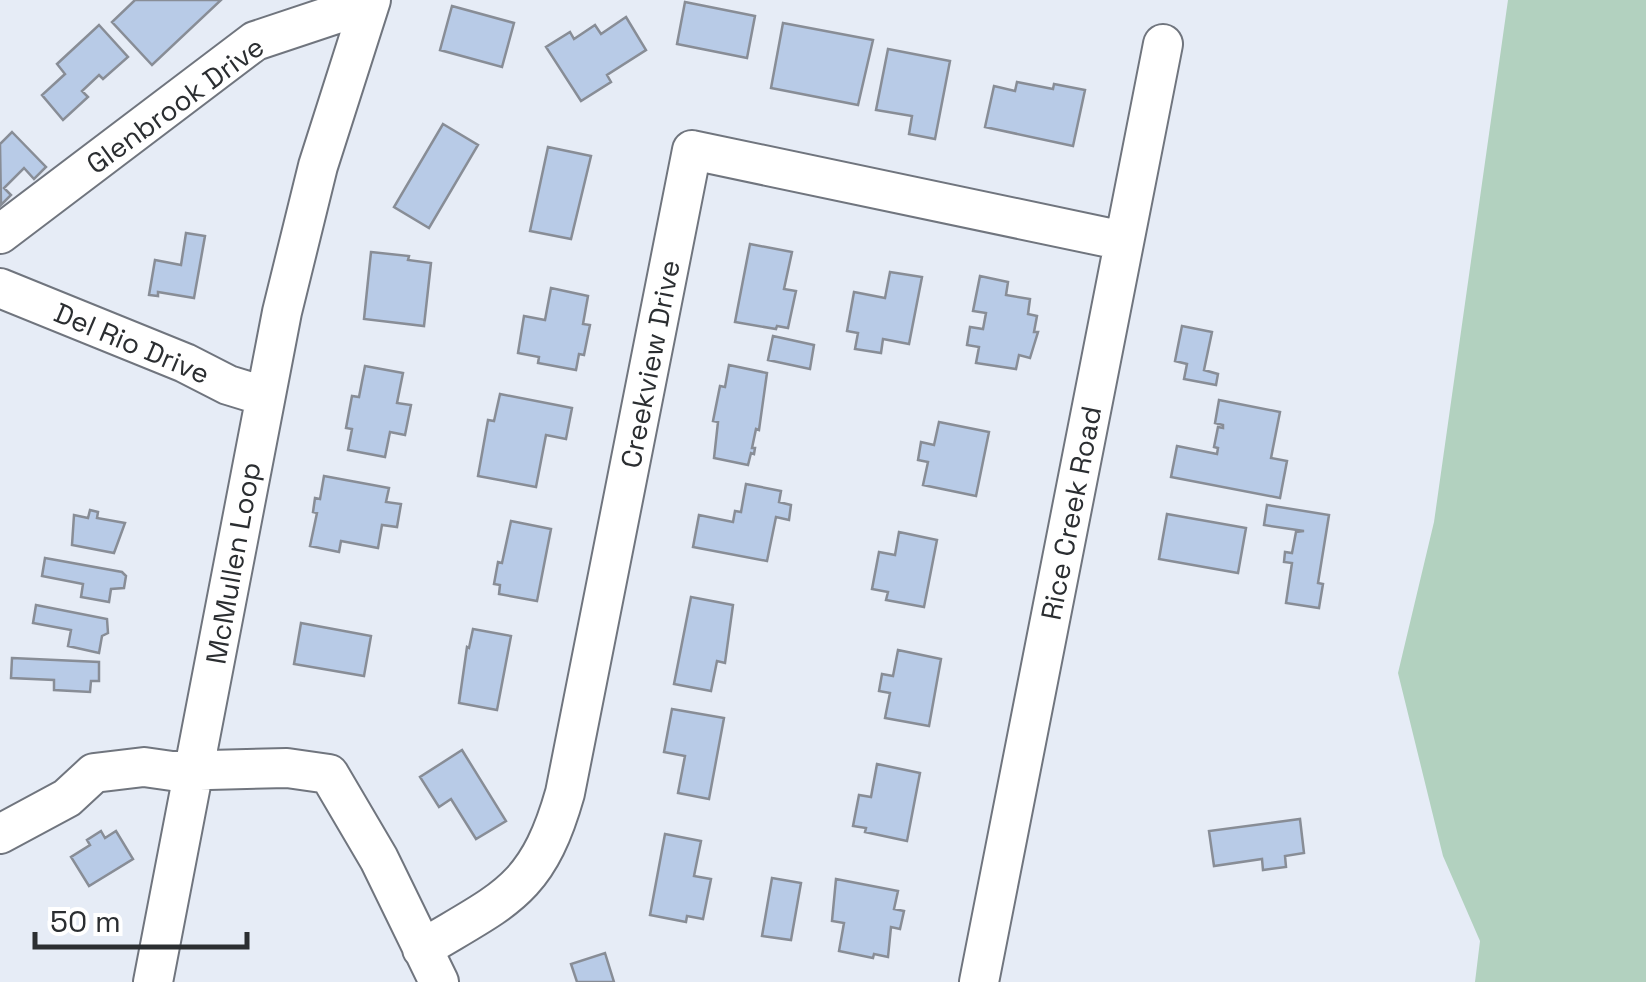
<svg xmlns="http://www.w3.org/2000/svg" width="1646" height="982" viewBox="0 0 1646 982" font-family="'Space Grotesk',sans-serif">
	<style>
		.green { fill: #b2d1bf }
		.building { fill: #b8cbe7; stroke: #888d96; stroke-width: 2.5 }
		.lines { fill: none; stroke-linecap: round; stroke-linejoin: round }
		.minor-casing { stroke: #70757e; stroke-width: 42 }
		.minor { stroke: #fff; stroke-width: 38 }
		.labels { text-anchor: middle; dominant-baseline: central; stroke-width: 8; stroke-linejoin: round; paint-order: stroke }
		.street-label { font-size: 28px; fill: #2b2e31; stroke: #fff }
	</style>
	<rect width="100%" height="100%" fill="#e6ecf6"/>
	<!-- green -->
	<path class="green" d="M1508,0H1646V982H1475L1480,941L1443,856L1398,673L1434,522Z"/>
	<!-- building -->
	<path class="building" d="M135,0H221L152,65L112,22Z
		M685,2L755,16L747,58L677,44Z
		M452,6L514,23L502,67L440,50Z
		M626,17L646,50L607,75L611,82L581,101L546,47L570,32L574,39L595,25L601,34Z
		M783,23L873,40L858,105L771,88Z
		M99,25L128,57L103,79L99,75L82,91L88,97L63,120L42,95L65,74L57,64Z
		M888,49L950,61L935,139L909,134L912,116L876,110Z
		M1017,82L1053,89L1054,84L1085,90L1073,146L985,127L994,86L1015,91Z
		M443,124L478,145L429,228L394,207Z
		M12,132L46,167L34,179L24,168L4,188L11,195L1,205L0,144Z
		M548,147L591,156L571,239L530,231Z
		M186,233L205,236L194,298L158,292V296L149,295L155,260L181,265Z
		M750,244L792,252L784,289L796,291L788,328L777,326L776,329L735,322Z
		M371,252L409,256L408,260L431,263L424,326L364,319Z
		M890,272L922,277L909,344L883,339L881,353L855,349L858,333L847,331L854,292L885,298Z
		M980,276L1008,282L1006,295L1030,299L1028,314L1037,316L1034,332H1038L1030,358L1019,355L1016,369L976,363L979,347L967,345L970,327L983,329L986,313L973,311Z
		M551,288L588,296L583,324L590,325L584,355L579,354L576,370L538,363L539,357L518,353L524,316L545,320Z
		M1182,326L1212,332L1204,370L1218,374L1216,385L1184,379L1187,364L1175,361Z
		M773,336L814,345L810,369L768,360Z
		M729,365L767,373L759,430L756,429L752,448H755L754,454L751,453L748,465L714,458L718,422L713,421L720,386L725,387Z
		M365,366L403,373L397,403L411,405L405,435L390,432L385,457L348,450L352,429L346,428L352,396L359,397Z
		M500,394L572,408L566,439L546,435L536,487L478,476L488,420L494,421Z
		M1219,400L1280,412L1271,458L1287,461L1280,498L1171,477L1177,446L1217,454L1218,448L1214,447L1218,427L1223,428V425L1215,423Z
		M939,422L989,432L976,496L923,485L928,462L918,460L921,442L934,445Z
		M324,476L389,488L386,502L401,504L397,527L382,525L378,548L341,541L339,552L310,546L317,513L313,512L315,498L320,499Z
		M746,484L781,491L779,502L791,505L789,520L776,517L767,561L693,547L699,515L733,522L735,511L741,512Z
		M1267,505L1329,515L1318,583L1323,584L1319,608L1286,603L1292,563L1284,562L1285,552L1292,553L1296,532L1304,531L1264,525Z
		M90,510L98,512L97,518L125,523L114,553L72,545L74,515L88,518Z
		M1167,514L1246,528L1238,573L1159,559Z
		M511,521L551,529L537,601L499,594L500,585L494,584L498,562L502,563Z
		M899,532L937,540L924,607L886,600L888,592L872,589L879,552L895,555Z
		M45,558L122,572L126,576L124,588L111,589L109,602L81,597L83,584L42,576Z
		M691,597L733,605L725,663L717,661L711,691L674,684Z
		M36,605L107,619L108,633L102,636L99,653L68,646L71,630L33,623Z
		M301,623L371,636L364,676L294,664Z
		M473,629L511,636L497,710L459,703L467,647L469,648Z
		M898,650L941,659L929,726L885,718L890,693L879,691L882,674L893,676Z
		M12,658L99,662V681H91L90,692L54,690V680L11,678Z
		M672,709L724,718L709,799L678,793L685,756L664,752Z
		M462,750L506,821L476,839L451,799L439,807L420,777Z
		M877,764L920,773L907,841L865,832L866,828L853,826L859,795L871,797Z
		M1300,819L1304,853L1285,856L1286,867L1263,870L1262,859L1214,866L1209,831Z
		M101,831L105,838L116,831L133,859L89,886L71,857L90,845L87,840Z
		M665,834L701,841L694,876L711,879L703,919L687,916L686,922L650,915Z
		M772,878L801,883L791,940L762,936Z
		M836,879L898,891L894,909L904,911L900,929L891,927L888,957L874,954L873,958L839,951L844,923L832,921Z
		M605,953L614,982H577L571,964Z"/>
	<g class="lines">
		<!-- minor casing -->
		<g class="minor-casing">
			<path id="minor" d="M0,234L255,41L336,14L367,10
				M0,288L185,363L228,385L264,396
				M0,834L67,798L94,773L144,767L172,771L287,768L329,774L379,859L439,982
				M422,949C504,899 537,892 565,793L692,150L1124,241
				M153,982L282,312L318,166L371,0
				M979,982L1163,44"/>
		</g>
		<!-- minor -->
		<use href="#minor" class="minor"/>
	</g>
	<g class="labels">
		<!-- street labels -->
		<g class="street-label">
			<text transform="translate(175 105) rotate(-36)">Glenbrook Drive</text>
			<text transform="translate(132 343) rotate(23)">Del Rio Drive</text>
			<text transform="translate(650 364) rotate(-79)">Creekview Drive</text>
			<text transform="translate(1071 513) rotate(-79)">Rice Creek Road</text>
			<text transform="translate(233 563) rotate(-80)">McMullen Loop</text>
		</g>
	</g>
	<!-- scale -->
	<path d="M35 932v15h212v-15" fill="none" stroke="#2b2e31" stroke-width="5"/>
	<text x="50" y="932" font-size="30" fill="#2b2e31" stroke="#ffffff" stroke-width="8" paint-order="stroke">50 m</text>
</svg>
